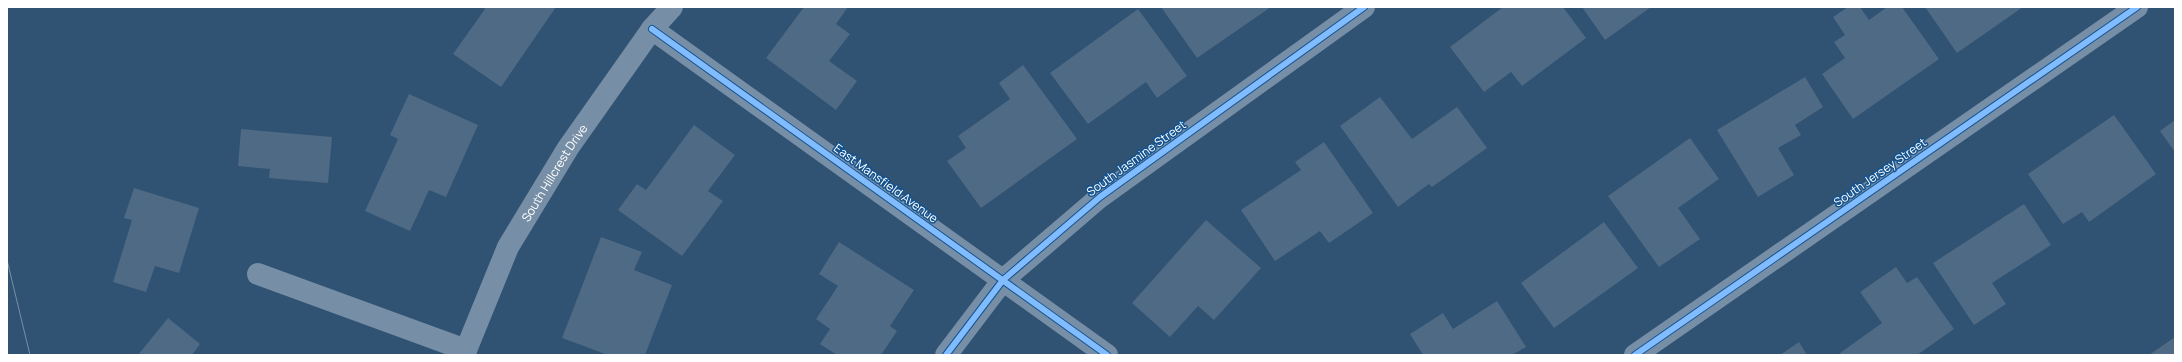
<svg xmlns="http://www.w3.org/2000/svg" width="2182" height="362" viewBox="0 0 2182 362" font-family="Manrope,sans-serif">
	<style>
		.building { fill: #4f6a84 }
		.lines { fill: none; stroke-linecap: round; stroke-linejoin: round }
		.street { stroke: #778fa6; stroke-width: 22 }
		.tram { stroke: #7990a6; stroke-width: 1 }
		.cycleway-casing { stroke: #135390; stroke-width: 8 }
		.cycleway { stroke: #80bcff; stroke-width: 6 }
		.labels { text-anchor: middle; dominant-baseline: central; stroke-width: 3; stroke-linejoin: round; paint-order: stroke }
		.street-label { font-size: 12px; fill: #fff; stroke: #135390 }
	</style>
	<rect width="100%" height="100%" fill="#305273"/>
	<!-- building -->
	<path class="building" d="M483,7H556L501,87L453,54L485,9Z
		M804,7H848L836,24L850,34L829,61L857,81L836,110L766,58Z
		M1161,7H1271L1197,58Z
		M1503,7H1563L1586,38L1522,86L1511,72L1484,92L1450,47Z
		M1582,7H1651L1605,40Z
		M1848,7H1860L1869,20L1887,7H1902L1939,59L1853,119L1822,74L1845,58L1834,42L1845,35L1833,17Z
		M1925,7H2023L1957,53Z
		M1138,9L1187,76L1157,98L1146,82L1088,124L1050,73Z
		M1023,65L1077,139L981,208L947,161L966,148L958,136L1010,99L999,83Z
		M1805,77L1823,107L1795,125L1801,135L1778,148L1794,175L1758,197L1717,130Z
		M409,94L478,125L446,197L429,190L410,231L365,211L398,139L390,135Z
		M1380,97L1412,139L1457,107L1487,148L1432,187L1429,184L1398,207L1340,126Z
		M2114,115L2156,174L2089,222L2082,212L2063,224L2028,174Z
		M2175,120V152L2160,131Z
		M694,125L735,155L708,191L723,201L682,256L618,210L637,184L646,190Z
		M241,129L332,137L328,183L269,178L270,169L238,166Z
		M1690,138L1719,179L1678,208L1700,239L1659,267L1608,196Z
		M1324,142L1373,213L1329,243L1320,231L1275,261L1241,210L1301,170L1295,162Z
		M134,188L199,208L179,273L155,266L146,292L113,282L132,220L124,218Z
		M2024,204L2051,245L1992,283L2006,304L1974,325L1933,263Z
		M1206,220L1261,268L1214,320L1198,306L1170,337L1132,303Z
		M1604,222L1638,268L1554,328L1521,283Z
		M601,237L642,252L634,270L672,285L645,355H608L562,338Z
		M839,242L914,290L890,326L897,331L881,355H837L820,344L830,329L816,319L838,286L819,274Z
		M1896,267L1907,283L1917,277L1954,329L1917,355H1841L1840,353L1882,323L1860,292Z
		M1497,301L1526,347L1512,355H1423L1410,334L1443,313L1453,329Z
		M168,318L200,344L192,355H138Z
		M2175,337V355H2149Z
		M1799,342L1807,355H1780Z"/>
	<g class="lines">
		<!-- street -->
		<g class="street">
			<path d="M652,29L1107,355"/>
			<path d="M258,274L466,350"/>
			<path id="s1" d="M464,355L508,247L568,148L652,29L672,7"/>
			<path d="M946,355L1003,280L1100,197L1364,7"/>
			<path d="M1635,355L2137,7"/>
		</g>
		<!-- tram -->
		<path class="tram" d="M7,260L30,355"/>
		<!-- cycleway casing -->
		<g class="cycleway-casing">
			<path id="cycleway" d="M652,29L1107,355
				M946,355L1003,280L1100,197L1364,7
				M1635,355L2137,7"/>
		</g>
		<!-- cycleway -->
		<use href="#cycleway" class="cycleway"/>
	</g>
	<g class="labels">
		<!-- street labels -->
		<g class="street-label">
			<text transform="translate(1136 158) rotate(-36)">South Jasmine Street</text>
			<text transform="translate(1880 172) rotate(-35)">South Jersey Street</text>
			<text stroke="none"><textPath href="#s1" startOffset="204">South Hillcrest Drive</textPath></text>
			<text transform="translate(886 183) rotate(36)">East Mansfield Avenue</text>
		</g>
	</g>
	<!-- border -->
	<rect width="2182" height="362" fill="none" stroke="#ffffff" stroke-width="16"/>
</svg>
